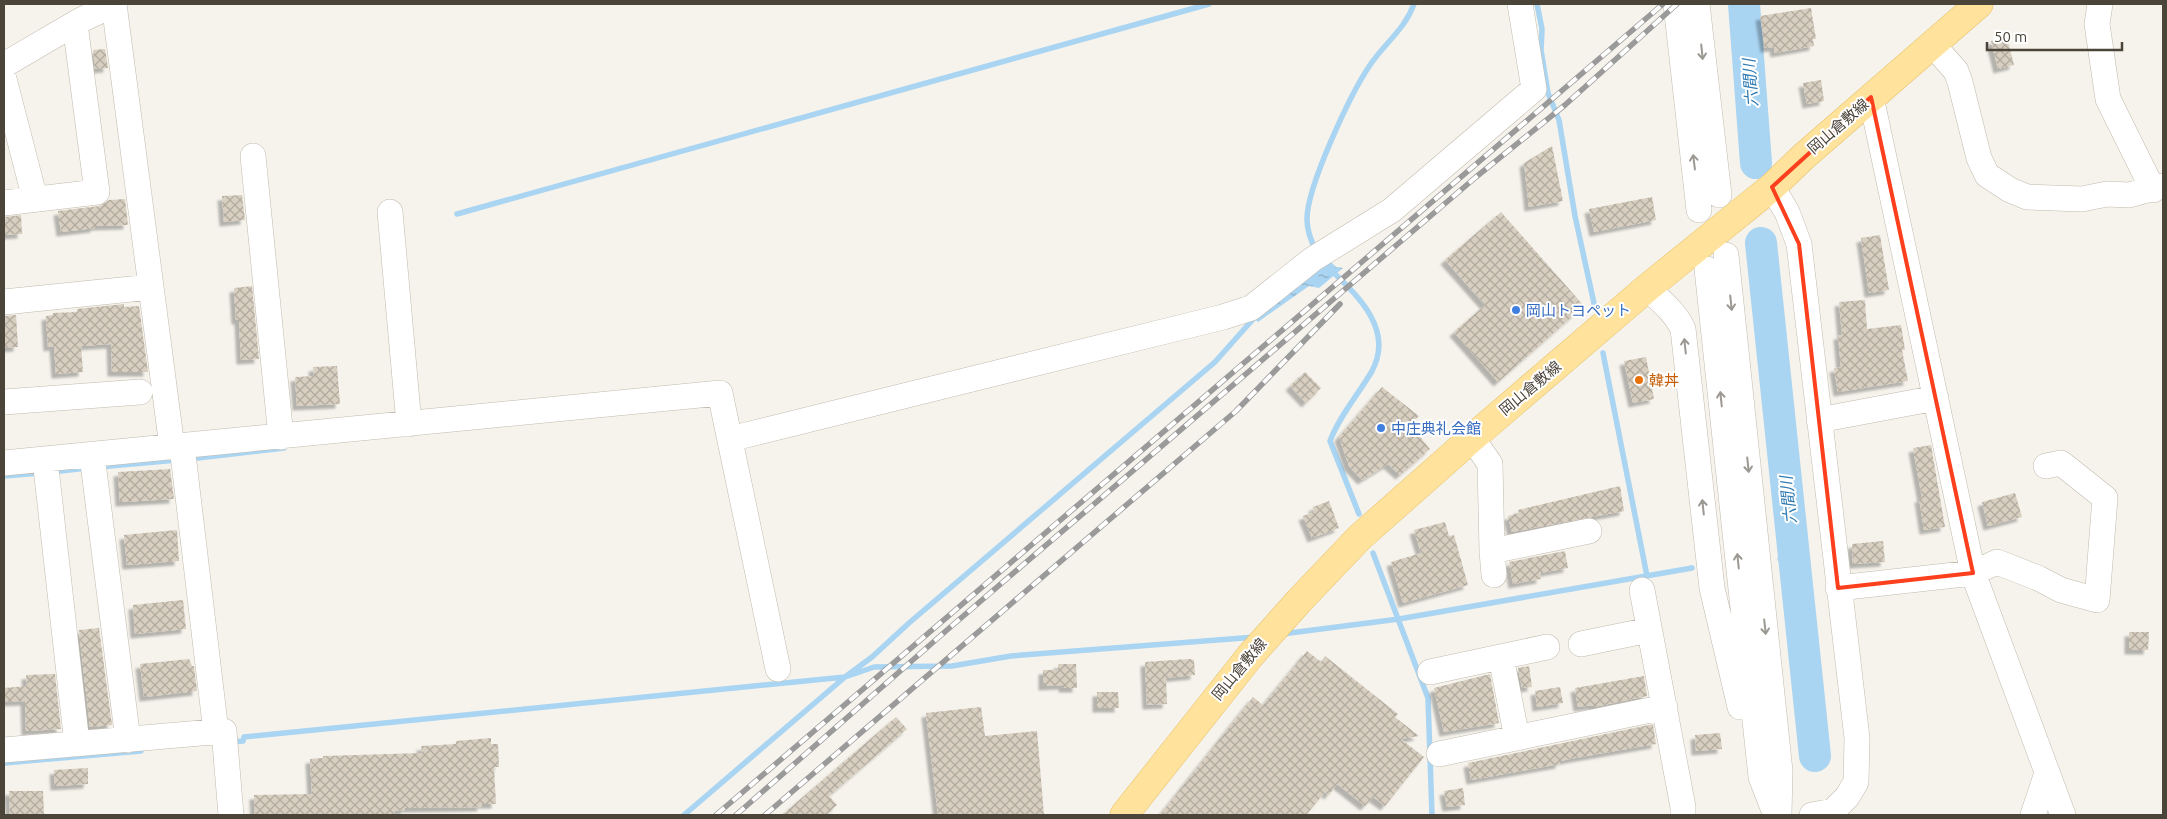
<svg xmlns="http://www.w3.org/2000/svg" width="2167" height="819" viewBox="0 0 2167 819" font-family="Ubuntu,'Noto Sans JP',sans-serif">
	<style>
		.water { fill: url(#water-ripples) }
		.lines { fill: none; stroke-linecap: round; stroke-linejoin: round }
		.stream { stroke: #a9d4f2; stroke-width: 5.5 }
		.river { stroke: #a9d4f2; stroke-width: 32 }
		.building { fill: url(#building-cross-hatch); filter: url(#shadow) }
		.minor-casing { stroke: #c2bbae; stroke-width: 26 }
		.major-casing { stroke: #e6c16a; stroke-width: 29 }
		.minor { stroke: #fff; stroke-width: 25 }
		.major { stroke: #ffe39c; stroke-width: 28 }
		.rail-casing { stroke: #9a9a9a; stroke-width: 5.5 }
		.rail { stroke: #fff; stroke-width: 4; stroke-dasharray: 11; stroke-linecap: butt }
		.oneway { stroke: #9c9892 }
		.marked { fill: none; stroke: #fc3f1d; stroke-width: 4; stroke-linejoin: round }
		.shop-dot { fill: #3f7fe0; stroke: #fff; stroke-width: 2 }
		.food-dot { fill: #e8710a; stroke: #fff; stroke-width: 2 }
		.labels { text-anchor: middle; dominant-baseline: central; stroke-width: 4; stroke-linejoin: round; paint-order: stroke }
		.street-label { font-size: 15px; fill: #4b4439; stroke: #fff }
		.shop-label { font-size: 15px; fill: #366cbe; stroke: #fff; text-anchor: start }
		.food-label { font-size: 15px; fill: #c56008; stroke: #fff; text-anchor: start }
		.water-label { font-size: 16px; font-style: italic; fill: #2e7ab2; stroke: #fff }
	</style>
	<defs>
		<pattern id="water-ripples" width="26" height="14" patternUnits="userSpaceOnUse" patternTransform="scale(1.25)"><rect width="26" height="14" fill="#a9d4f2"/><path d="M2 4q2-2 4 0t4 0M15 11q2-2 4 0t4 0" fill="none" stroke="#8caec5"/></pattern>
		<pattern id="building-cross-hatch" width="8" height="8" patternUnits="userSpaceOnUse" patternTransform="scale(1.25)"><rect width="8" height="8" fill="#d8cfc1"/><path d="M0 0l8 8M0 8l8-8" fill="none" stroke="#b1aa9e"/></pattern>
		<filter id="shadow"><feDropShadow dx="-4.5" dy="4.5" stdDeviation="1" flood-color="#0004"/></filter>
	</defs>
	<rect width="100%" height="100%" fill="#f6f3ec"/>
	<!-- water -->
	<path class="water" d="M1327,258L1336,267L1343,268L1319,288L1309,286L1258,322L1251,316Z"/>
	<g class="lines">
		<!-- stream -->
		<path class="stream" d="M1537,4L1542,29L1541,50L1548,93L1559,120L1575,216L1595,308
			M457,214L1209,4
			M1316,251C1311,241 1307,231 1307,219C1307,186 1351,93 1370,65C1385,43 1405,29 1414,4
			M1331,270C1359,297 1394,330 1372,371C1358,395 1340,415 1330,441L1359,514
			M1603,353L1647,576
			M189,459L284,448
			M99,467L177,460
			M52,472L87,468
			M4,476L40,473
			M1373,553L1428,698L1432,815
			M1780,559L1795,557
			M1282,634L1399,619L1692,568
			M230,742L243,741L244,737L845,677L874,667L952,666L1011,656L1256,637
			M4,763L141,751
			M684,815L845,677L872,657L909,623L1215,362L1255,317"/>
		<!-- river -->
		<path class="river" d="M1744,4L1756,163
			M1761,243L1815,756"/>
	</g>
	<!-- building -->
	<path class="building" d="M1811,8L1816,39H1813L1814,46L1775,53L1774,47L1765,48L1760,16Z
		M2007,37L2014,65L1998,69L1991,41Z
		M105,49L108,68L95,69L93,50Z
		M1821,80L1824,101L1807,104L1803,83Z
		M1552,146L1563,201L1529,207L1524,163Z
		M242,195L245,220L224,222L222,196Z
		M1652,197L1656,220L1594,232L1589,209Z
		M125,199L128,225L95,226V228L61,232L58,211L99,206L109,200Z
		M1501,212L1584,306L1498,382L1454,332L1485,305L1445,260Z
		M21,215L22,234L4,235V217Z
		M1880,235L1889,290L1869,293L1861,238Z
		M252,286L259,359L241,360L239,320H236L234,288Z
		M1865,300L1867,329L1901,325L1905,350H1902L1908,381L1838,392L1834,368L1841,367L1838,335H1842L1839,302Z
		M124,304V307L139,306L148,372H112L111,344L81,346L83,372L56,374L54,346L48,347L46,316L53,315V313L77,312V309Z
		M16,315L18,347L4,348V316Z
		M1646,357L1654,399L1633,403L1624,361Z
		M337,366L340,404L297,406L295,377L314,376L313,367Z
		M1305,372L1321,388L1306,403L1290,386Z
		M1382,387L1419,416L1410,425L1430,449L1400,475L1388,464L1362,480L1349,466L1339,437Z
		M1931,445L1945,527L1924,530L1919,498H1922L1913,448Z
		M170,469L174,499L120,502L118,472Z
		M1620,486L1624,511L1512,532L1508,516L1519,513L1518,510Z
		M2015,493L2022,517L1988,526L1982,502Z
		M1329,501L1339,528L1312,538L1303,516L1314,512L1313,507Z
		M1445,522L1449,536L1454,535L1468,585L1403,603L1391,562L1421,553L1414,530Z
		M177,530L179,561L127,565L124,535Z
		M1883,541L1885,562L1853,564L1852,544Z
		M1565,551L1568,568L1540,573L1541,579L1513,584L1509,562Z
		M183,600L186,629L135,634L133,605Z
		M99,628L112,725L90,727L79,630Z
		M2129,632H2149L2148,650H2129Z
		M1307,651L1321,662L1325,656L1398,714L1395,717L1419,736L1401,739L1424,757L1385,806L1373,797L1365,806L1337,784L1329,795L1325,792L1306,815H1160L1253,697L1263,705Z
		M189,659L192,666H194L197,691L144,697L140,664Z
		M1189,659L1194,660L1195,675L1166,678L1167,704L1147,705L1145,662Z
		M1058,664H1076L1077,688H1063V685L1043,686V670H1058Z
		M1529,666L1532,687L1522,688L1518,668Z
		M55,674L61,729L26,731L25,701L4,702V688L27,686L26,675Z
		M1490,674L1499,723L1444,732L1434,688Z
		M1644,676L1647,696L1594,707V705L1578,707L1575,688Z
		M1560,687L1563,703L1537,707L1535,691Z
		M1097,692H1118L1119,708H1097Z
		M981,707L985,736L1037,731L1044,815H938L926,713Z
		M896,717L907,729L829,796L837,805L826,815H782Z
		M1653,724L1656,744L1575,758L1560,761V764L1471,780L1468,763Z
		M1720,733L1722,749L1696,751L1695,735Z
		M491,738V744H498L499,767H494L496,804H481L482,807L405,808V810L394,811L395,815H255L254,795L312,794L310,759L323,758V756L422,753L421,746L456,744V741Z
		M88,768V784L55,786L54,770Z
		M1463,788L1465,805L1447,807L1444,791Z
		M9,791H43L44,814L10,815Z"/>
	<g class="lines">
		<!-- minor casing -->
		<g class="minor-casing">
			<path id="minor" d="M114,4L172,447
				M1676,4L1699,210
				M1697,4L1719,195
				M2100,4L2097,24L2108,99L2153,190
				M1932,44L1956,71L1960,82L1979,158L1987,175L2010,190L2027,197L2082,199L2107,194L2129,195L2163,186
				M4,65L81,20L115,4
				M4,79L35,199
				M1871,97L1973,573L2063,815
				M253,156L281,437
				M1772,187L1787,212L1799,244L1857,738L1856,782L1847,797L1833,811L1812,815
				M4,203L97,192L75,24
				M390,212L409,424
				M1726,255L1780,771L1779,815
				M1707,269L1761,777L1775,813
				M1647,288C1660,300 1675,312 1683,329L1712,588L1740,707
				M4,302L151,287
				M4,402L140,392
				M1819,420L1936,398
				M1472,438L1490,464L1492,551L1589,531
				M730,439L1223,317L1251,308L1313,259L1392,210L1534,89L1520,4
				M182,446L216,732
				M92,455L128,740
				M45,459L77,744
				M4,463L720,393L778,669
				M1492,551L1494,575
				M1838,588L1973,573L1997,562L2038,578L2061,590L2097,600L2105,498L2061,463L2046,466
				M1642,590L1683,807V815
				M1581,644L1649,630
				M1501,657L1517,738
				M1430,672L1547,647
				M4,750L224,731L231,815
				M1439,754L1665,707
				M2033,815L2047,773"/>
		</g>
		<!-- major casing -->
		<g class="major-casing">
			<path id="major" d="M1124,815L1250,656L1299,601L1360,537L1472,438L1647,288L1772,187L1803,157L1979,4"/>
		</g>
		<!-- minor -->
		<use href="#minor" class="minor"/>
		<!-- major -->
		<use href="#major" class="major"/>
		<!-- rail casing -->
		<g class="rail-casing">
			<path id="rail" d="M716,815L1663,4
				M736,815L947,630L1476,177L1565,105L1677,4
				M765,815L1236,411L1340,304"/>
		</g>
		<!-- rail -->
		<use href="#rail" class="rail"/>
	</g>
	<!-- one-way arrows -->
	<defs><path id="oneway-shaft" d="M-6 0H5M1.5-3L5.5 0L1.5 3" fill="none" stroke-width="1.6" stroke-linecap="round" stroke-linejoin="round" transform="scale(1.25)"/></defs>
	<g class="oneway">
		<use href="#oneway-shaft" transform="translate(1702 52) rotate(84)"/>
		<use href="#oneway-shaft" transform="translate(1694 162) rotate(-97)"/>
		<use href="#oneway-shaft" transform="translate(1731 303) rotate(84)"/>
		<use href="#oneway-shaft" transform="translate(1685 346) rotate(-96)"/>
		<use href="#oneway-shaft" transform="translate(1721 399) rotate(-96)"/>
		<use href="#oneway-shaft" transform="translate(1748 465) rotate(84)"/>
		<use href="#oneway-shaft" transform="translate(1703 507) rotate(-96)"/>
		<use href="#oneway-shaft" transform="translate(1738 561) rotate(-96)"/>
		<use href="#oneway-shaft" transform="translate(1765 627) rotate(84)"/>
	</g>
	<!-- marked area -->
	<path class="marked" d="M1871,97L1973,573L1838,588L1799,244L1772,187Z"/>
	<!-- markers -->
	<g class="shop-dot">
		<circle cx="1516" cy="310" r="5"/>
		<circle cx="1381" cy="428" r="5"/>
	</g>
	<circle class="food-dot" cx="1639" cy="380" r="5"/>
	<g class="labels">
		<!-- street labels -->
		<g class="street-label">
			<text transform="translate(1838 126) rotate(-41)">岡山倉敷線</text>
			<text transform="translate(1530 388) rotate(-40)">岡山倉敷線</text>
			<text transform="translate(1239 669) rotate(-50)">岡山倉敷線</text>
		</g>
		<!-- shop labels -->
		<g class="shop-label">
			<text x="1526" y="310">岡山トヨペット</text>
			<text x="1391" y="428">中庄典礼会館</text>
		</g>
		<!-- food labels -->
		<g class="food-label">
			<text x="1649" y="380">韓丼</text>
		</g>
		<!-- water labels -->
		<g class="water-label">
			<text transform="translate(1750 83) rotate(-94)">六間川</text>
			<text transform="translate(1788 500) rotate(-96)">六間川</text>
		</g>
	</g>
	<!-- border -->
	<rect width="2167" height="819" fill="none" stroke="#4b4439" stroke-width="10"/>
	<!-- scale -->
	<path d="M1987 42v8h135v-8" fill="none" stroke="#4b4439" stroke-width="2.5"/>
	<text x="1994" y="42" font-size="15" fill="#4b4439" stroke="#ffffff" stroke-width="4" paint-order="stroke">50 m</text>
</svg>
